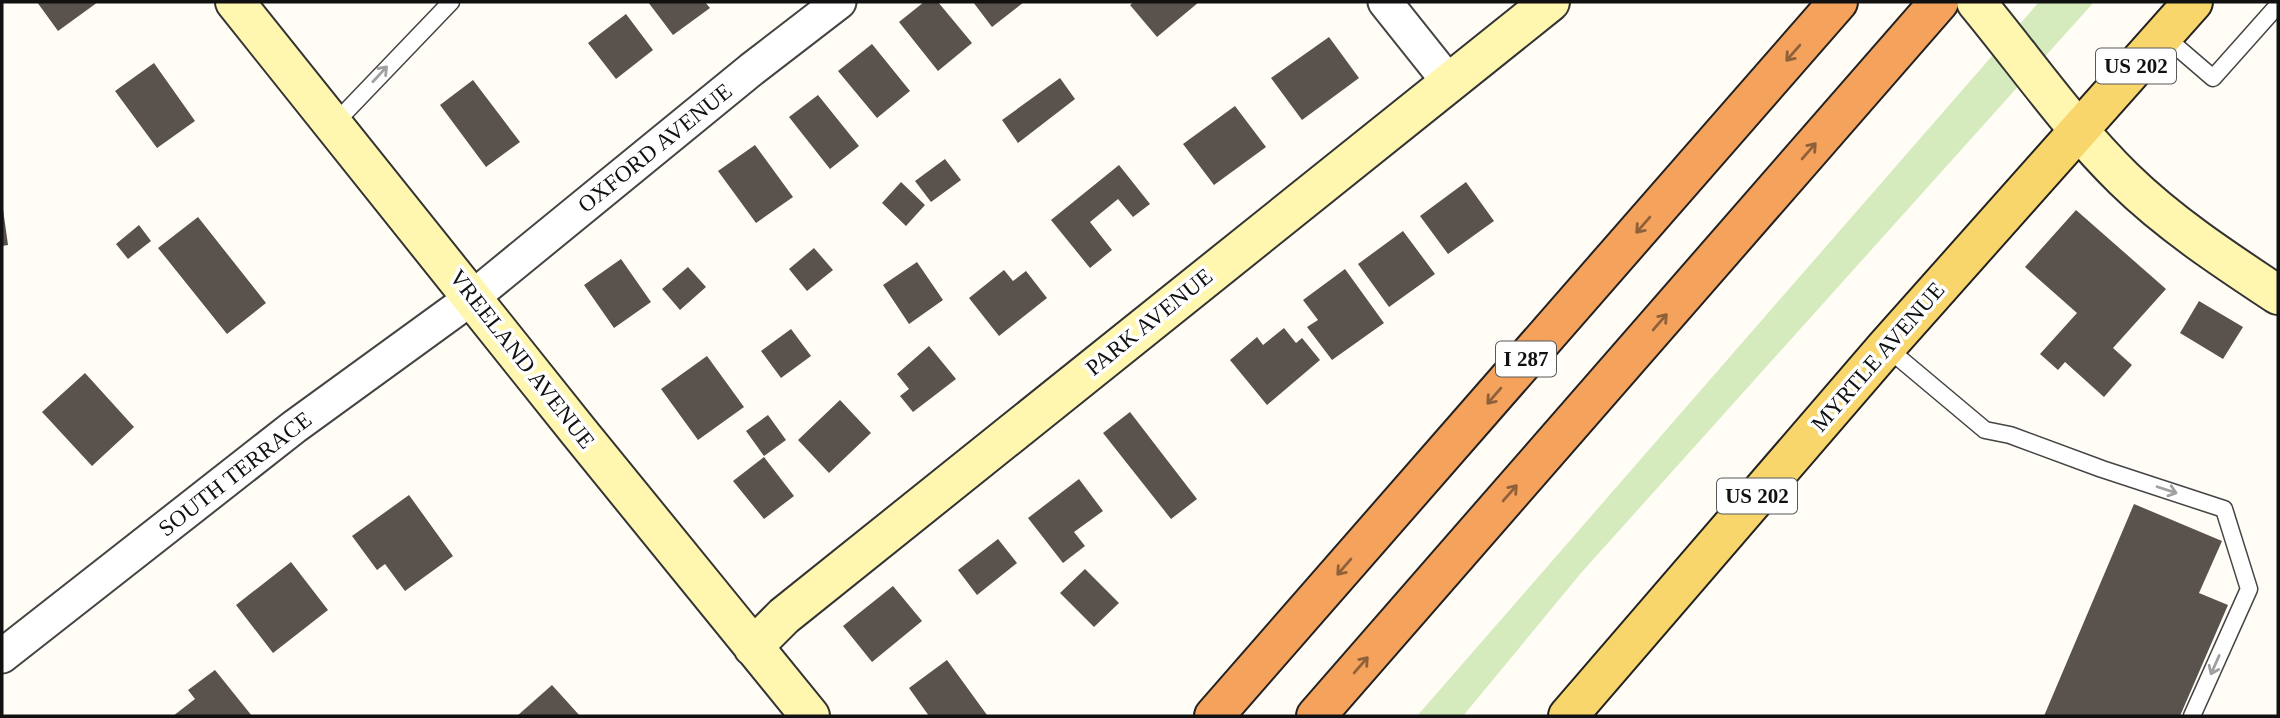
<svg xmlns="http://www.w3.org/2000/svg" width="2280" height="718" viewBox="0 0 2280 718" font-family="'Times New Roman',serif">
	<style>
		.green { fill: #d5ebbd }
		.building { fill: #5a524d }
		.lines { fill: none; stroke-linecap: round; stroke-linejoin: round }
		.lane-casing { stroke: #444; stroke-width: 19 }
		.street-casing { stroke: #444; stroke-width: 37 }
		.secondary-casing { stroke: #333; stroke-width: 42 }
		.primary-casing { stroke: #222; stroke-width: 42 }
		.highway-casing { stroke: #222; stroke-width: 42 }
		.lane { stroke: #fff; stroke-width: 16 }
		.street { stroke: #fff; stroke-width: 33 }
		.secondary { stroke: #fff6b0; stroke-width: 38 }
		.primary { stroke: #f9d66b; stroke-width: 38 }
		.highway { stroke: #f5a25d; stroke-width: 38 }
		.oneway { stroke: #8e613b }
		.oneway2 { stroke: #a0a0a0 }
		.labels { text-anchor: middle; dominant-baseline: central; stroke-width: 7; stroke-linejoin: round; paint-order: stroke }
		.shield { fill: #fff; stroke: #585858; stroke-width: 2 }
		.shield-label { font-size: 21px; font-weight: bold; fill: #111 }
		.street-label { font-size: 23px; fill: #111; stroke: #fff }
	</style>
	<rect width="100%" height="100%" fill="#fffdf5"/>
	<!-- green -->
	<path class="green" d="M2039,2H2094L1581,573L1463,716H1417Z"/>
	<!-- building -->
	<path class="building" d="M37,2H98L58,31Z
		M648,2H705L710,8L673,35Z
		M924,2H938L972,43L938,71L899,22Z
		M973,2H1024L992,27Z
		M1134,2H1199L1157,37L1130,5Z
		M626,14L653,50L616,79L588,43Z
		M1329,37L1359,78L1302,120L1271,78Z
		M872,44L910,91L877,118L838,71Z
		M154,63L195,121L157,148L115,91Z
		M1060,78L1075,99L1018,143L1002,120Z
		M473,80L520,142L486,167L440,105Z
		M818,95L859,146L830,169L789,117Z
		M1235,106L1266,147L1214,185L1183,144Z
		M755,145L793,197L756,223L718,171Z
		M945,159L961,180L931,202L915,181Z
		M1119,165L1150,204L1133,217L1118,199L1090,222L1112,250L1090,268L1051,220Z
		M901,182L925,205L906,226L882,203Z
		M1466,182L1494,221L1448,254L1420,216Z
		M2,209H3L8,245L2,246Z
		M2076,210L2166,289L2113,348L2132,365L2104,397L2065,362L2058,370L2040,354L2077,313L2025,267Z
		M198,217L266,303L227,334L158,248Z
		M139,225L151,241L128,259L116,244Z
		M1403,231L1435,274L1389,307L1358,264Z
		M814,248L833,270L807,291L789,269Z
		M621,259L651,302L614,328L584,285Z
		M917,262L943,300L909,324L883,285Z
		M688,267L706,287L680,310L662,289Z
		M1345,269L1384,323L1332,360L1307,327L1318,320L1303,300Z
		M1004,270L1013,281L1026,271L1047,298L999,336L969,298Z
		M2199,301L2243,327L2223,359L2180,333Z
		M1284,328L1296,343L1302,338L1320,360L1267,405L1230,360L1257,337L1263,345Z
		M791,329L811,356L781,378L761,351Z
		M929,346L956,379L913,412L900,396L909,389L897,374Z
		M707,356L744,407L698,440L661,389Z
		M85,373L134,427L92,466L42,412Z
		M840,400L871,433L829,473L798,440Z
		M1130,412L1197,499L1171,519L1103,433Z
		M768,415L786,440L764,456L746,431Z
		M764,457L794,496L764,519L733,481Z
		M1079,479L1103,511L1074,532L1085,546L1063,563L1028,518Z
		M409,495L453,556L405,591L385,564L377,570L352,536Z
		M2134,504L2222,541L2199,593L2228,605L2180,716H2044Z
		M998,539L1017,563L977,595L958,570Z
		M291,562L328,610L273,653L236,605Z
		M1085,569L1119,603L1094,627L1060,593Z
		M893,586L922,621L872,662L843,626Z
		M947,660L987,715L986,716H929L909,688Z
		M215,670L252,716H173L195,699L188,690Z
		M552,685L580,716H517Z"/>
	<g class="lines">
		<!-- lane casing -->
		<g class="lane-casing">
			<path id="lane" d="M2163,35L2213,78L2278,5
				M334,124L451,2
				M1886,347L1985,430L2010,435L2102,469L2224,509L2249,589L2192,716"/>
		</g>
		<!-- street casing -->
		<g class="street-casing">
			<path id="street" d="M1385,2L1448,81
				M2,656L294,427L473,297L752,69L839,2"/>
		</g>
		<!-- secondary casing -->
		<g class="secondary-casing">
			<path id="secondary" d="M235,2L579,432L810,716
				M1976,2C2025,61 2069,125 2124,179C2170,224 2225,260 2278,295
				M753,647L784,616L1550,2"/>
		</g>
		<!-- primary casing -->
		<g class="primary-casing">
			<path id="primary" d="M1568,716L1886,347L2193,2"/>
		</g>
		<!-- highway casing -->
		<g class="highway-casing">
			<path id="highway" d="M1214,716L1838,2
				M1316,716L1939,2"/>
		</g>
		<!-- lane -->
		<use href="#lane" class="lane"/>
		<!-- street -->
		<use href="#street" class="street"/>
		<!-- secondary -->
		<use href="#secondary" class="secondary"/>
		<!-- primary -->
		<use href="#primary" class="primary"/>
		<!-- highway -->
		<use href="#highway" class="highway"/>
	</g>
	<!-- one-way arrows -->
	<defs><path id="oneway-shaft" d="M-6 0H5M1.5-3L5.5 0L1.5 3" fill="none" stroke-width="1.6" stroke-linecap="round" stroke-linejoin="round" transform="scale(1.75)"/></defs>
	<g class="oneway">
		<use href="#oneway-shaft" transform="translate(1793 53) rotate(131)"/>
		<use href="#oneway-shaft" transform="translate(1809 151) rotate(-49)"/>
		<use href="#oneway-shaft" transform="translate(1643 225) rotate(131)"/>
		<use href="#oneway-shaft" transform="translate(1660 322) rotate(-49)"/>
		<use href="#oneway-shaft" transform="translate(1494 396) rotate(131)"/>
		<use href="#oneway-shaft" transform="translate(1510 493) rotate(-49)"/>
		<use href="#oneway-shaft" transform="translate(1344 567) rotate(131)"/>
		<use href="#oneway-shaft" transform="translate(1361 665) rotate(-49)"/>
	</g>
	<g class="oneway2">
		<use href="#oneway-shaft" transform="translate(380 74) rotate(-47)"/>
		<use href="#oneway-shaft" transform="translate(2167 490) rotate(18)"/>
		<use href="#oneway-shaft" transform="translate(2215 665) rotate(114)"/>
	</g>
	<g class="labels">
		<!-- shield labels -->
		<g class="shield">
			<rect x="2096" y="48.5" width="80" height="35" rx="5"/>
			<rect x="1496" y="341.5" width="60" height="35" rx="5"/>
			<rect x="1717" y="478.5" width="80" height="35" rx="5"/>
		</g>
		<g class="shield-label">
			<text x="2136" y="66">US 202</text>
			<text x="1526" y="359">I 287</text>
			<text x="1757" y="496">US 202</text>
		</g>
		<!-- street labels -->
		<g class="street-label">
			<text transform="translate(655 148) rotate(-39)">OXFORD AVENUE</text>
			<text transform="translate(1149 322) rotate(-39)">PARK AVENUE</text>
			<text transform="translate(1878 357) rotate(-49)">MYRTLE AVENUE</text>
			<text transform="translate(522 359) rotate(52)">VREELAND AVENUE</text>
			<text transform="translate(235 474) rotate(-38)">SOUTH TERRACE</text>
		</g>
	</g>
	<!-- border -->
	<rect width="2280" height="718" fill="none" stroke="#111111" stroke-width="7"/>
</svg>
